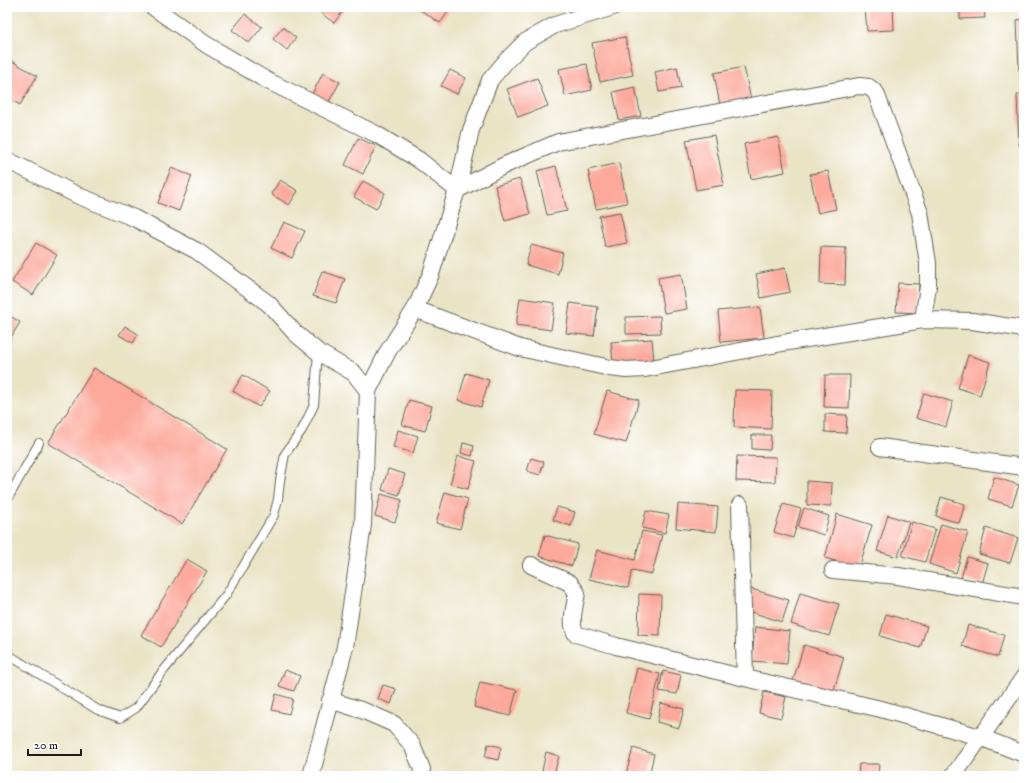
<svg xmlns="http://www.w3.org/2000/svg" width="1031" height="783" viewBox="0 0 1031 783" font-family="'IM FELL DW Pica',serif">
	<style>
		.building { fill: #fca99b }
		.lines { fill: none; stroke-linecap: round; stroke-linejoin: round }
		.lane-casing { stroke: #646258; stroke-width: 10 }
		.street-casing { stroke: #646258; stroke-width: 18 }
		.lane { stroke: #fff; stroke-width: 8 }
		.street { stroke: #fff; stroke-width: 16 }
	</style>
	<rect width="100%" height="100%" fill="#fff"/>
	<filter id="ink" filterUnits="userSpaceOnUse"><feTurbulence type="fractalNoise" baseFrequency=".025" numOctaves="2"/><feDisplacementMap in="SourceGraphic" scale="8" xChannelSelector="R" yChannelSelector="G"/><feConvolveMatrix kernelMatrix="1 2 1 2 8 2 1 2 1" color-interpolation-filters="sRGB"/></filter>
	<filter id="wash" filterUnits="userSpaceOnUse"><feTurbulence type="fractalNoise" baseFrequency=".012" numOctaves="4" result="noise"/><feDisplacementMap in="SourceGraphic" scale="16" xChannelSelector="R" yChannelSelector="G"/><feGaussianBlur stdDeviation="0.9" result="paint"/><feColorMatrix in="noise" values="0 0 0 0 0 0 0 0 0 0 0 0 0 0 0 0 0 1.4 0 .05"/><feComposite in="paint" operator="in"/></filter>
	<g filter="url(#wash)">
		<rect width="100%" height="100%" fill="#eae4c6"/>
		<g id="blocks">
			<!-- building -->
			<path class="building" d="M317,7H346L334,23L316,9Z
				M420,7H452L440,23L419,9Z
				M865,7H893L894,30L867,31Z
				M960,7H984L985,18L960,19Z
				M245,14L262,27L249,43L232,30Z
				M1024,19V70H1019L1017,20Z
				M283,27L296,38L287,50L273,39Z
				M625,37L633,75L600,82L592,43Z
				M7,58L37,76L20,105L7,97Z
				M587,64L592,90L565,96L559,69Z
				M677,67L681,88L659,92L655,72Z
				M744,67L751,100L720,106L714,73Z
				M450,70L466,78L457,94L441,86Z
				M323,73L340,82L327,105L311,96Z
				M537,78L548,106L518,117L507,89Z
				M635,87L641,116L619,120L613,92Z
				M1017,95H1024V145H1019Z
				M714,135L724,185L696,190L686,140Z
				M778,137L785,172L751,179L744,144Z
				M358,138L376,146L363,174L345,165Z
				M619,163L627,203L596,209L588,170Z
				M556,166L567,211L547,215L537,171Z
				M171,168L192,176L179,211L158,203Z
				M828,171L836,209L818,213L810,174Z
				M520,179L530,214L505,221L495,186Z
				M280,180L298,191L289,205L271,194Z
				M363,181L385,193L376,209L354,197Z
				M620,212L627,243L605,247L599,216Z
				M284,222L305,231L292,258L271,248Z
				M36,243L57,255L33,295L12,282Z
				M531,245L563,253L558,274L526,265Z
				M821,247L846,248L845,285L820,284Z
				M785,268L790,292L761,298L756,274Z
				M322,271L345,279L336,303L313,296Z
				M681,274L687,309L664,313L658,278Z
				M898,283L919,284L918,313L896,312Z
				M520,298L555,303L551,330L516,325Z
				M570,303L598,307L594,336L566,333Z
				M760,307L764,338L721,342L718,311Z
				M7,314L20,322L7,344Z
				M660,316L661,333L626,334V317Z
				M125,326L138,334L133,343L119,335Z
				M652,339L654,361L613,364L611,342Z
				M968,355L990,362L980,395L958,388Z
				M94,368L227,449L182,524L48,443Z
				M466,373L489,380L481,407L458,400Z
				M243,375L270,391L259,407L233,391Z
				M825,375H850L849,408L824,407Z
				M735,390L772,391L771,429L734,427Z
				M607,391L639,400L626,443L594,434Z
				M924,393L953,402L946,427L916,418Z
				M409,400L432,406L425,431L402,425Z
				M825,414L847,415L846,433L825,432Z
				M398,430L418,436L413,453L393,447Z
				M752,435H771L770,450L752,449Z
				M463,443L474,446L472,456L461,453Z
				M458,456L476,461L468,489L450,484Z
				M737,456L776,457L775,482L736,481Z
				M531,458L544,462L540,475L527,471Z
				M388,469L405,474L399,495L382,490Z
				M994,477L1019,485L1012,506L988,499Z
				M807,481L832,483L831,506L807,505Z
				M445,492L468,499L460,529L436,523Z
				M381,494L402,500L395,522L375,516Z
				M941,497L965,504L959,523L936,516Z
				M678,504L718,507L716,532L676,528Z
				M783,504L801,509L793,538L774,532Z
				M557,507L575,512L571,526L553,520Z
				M804,508L829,516L824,535L798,527Z
				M646,511L669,515L665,533L642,528Z
				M837,514L872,525L859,568L825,558Z
				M888,515L909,522L898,557L877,551Z
				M912,522L935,529L925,562L902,556Z
				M941,524L968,532L956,573L929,564Z
				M986,528L1018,538L1010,563L979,554Z
				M642,531L662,535L652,574L632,570L628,588L589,579L597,550L635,560Z
				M545,535L578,544L572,566L539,556Z
				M967,557L988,563L982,584L961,578Z
				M187,559L207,571L161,647L141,635Z
				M751,589L789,600L782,622L745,610Z
				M800,593L839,604L829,636L791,624Z
				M639,594L661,595L660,636L638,635Z
				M886,614L927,626L920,648L880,636Z
				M968,625L1004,635L998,657L962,646Z
				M755,627L790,631L787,664L752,661Z
				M804,645L844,657L832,696L792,684Z
				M637,668L660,674L649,719L626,713Z
				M285,670L300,676L294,691L279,686Z
				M663,671L681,675L677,694L659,691Z
				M480,682L517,690L510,716L474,707Z
				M383,685L396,689L391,704L378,699Z
				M764,692L786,697L781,718L759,713Z
				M276,694L293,699L289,714L272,710Z
				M661,703L684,709L679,728L657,722Z
				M488,744L501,747L498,760L485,757Z
				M633,748L654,754L649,776H635L626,774Z
				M546,752L559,756L554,774L542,771Z
				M859,764H879L878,776H858Z"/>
		</g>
	</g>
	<g filter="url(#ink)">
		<use href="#blocks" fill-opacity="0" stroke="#646258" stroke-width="1"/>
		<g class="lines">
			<!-- lane casing -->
			<g class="lane-casing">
				<path id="lane" d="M7,500L39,443
					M7,654L98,710L120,718L136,708L160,675L226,595L274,515L278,499L280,481L285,454L302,430L314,405L318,352"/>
			</g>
			<!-- street casing -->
			<g class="street-casing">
				<path id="street" d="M153,7L207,45L266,80L376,134L419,160L457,190L505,165L558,142L859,86L869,87L876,93L920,213L928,263V286L923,320
					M7,160L79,196L134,218L197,251L269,304L295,333L318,352L354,373L368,391
					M415,309L520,348L610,368L626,370L645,369L788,342L923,320L972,321L1024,329
					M880,447L1024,467
					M740,505L745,678
					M531,565L570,583L577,593C575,605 569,624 576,634L616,646L745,678L881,709L980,737L1024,754
					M833,570L898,576L1024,597
					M330,700L364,711L394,724L412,745L422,769L421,776
					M311,776L345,647L363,525L368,391L388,351L415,309L431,274L457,190L471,130L490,80L507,60L525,42L555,25L613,7
					M953,776L1024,677"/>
			</g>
			<!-- lane -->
			<use href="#lane" class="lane"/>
			<!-- street -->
			<use href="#street" class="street"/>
		</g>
	</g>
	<!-- margin -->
	<rect width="1031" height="783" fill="none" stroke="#fff" stroke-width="24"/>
	<!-- scale -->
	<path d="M28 749v6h53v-6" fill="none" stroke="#1c1c1c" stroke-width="2"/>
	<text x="34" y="749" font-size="12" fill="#1c1c1c" stroke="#ffffff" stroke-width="3" paint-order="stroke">20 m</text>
</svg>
